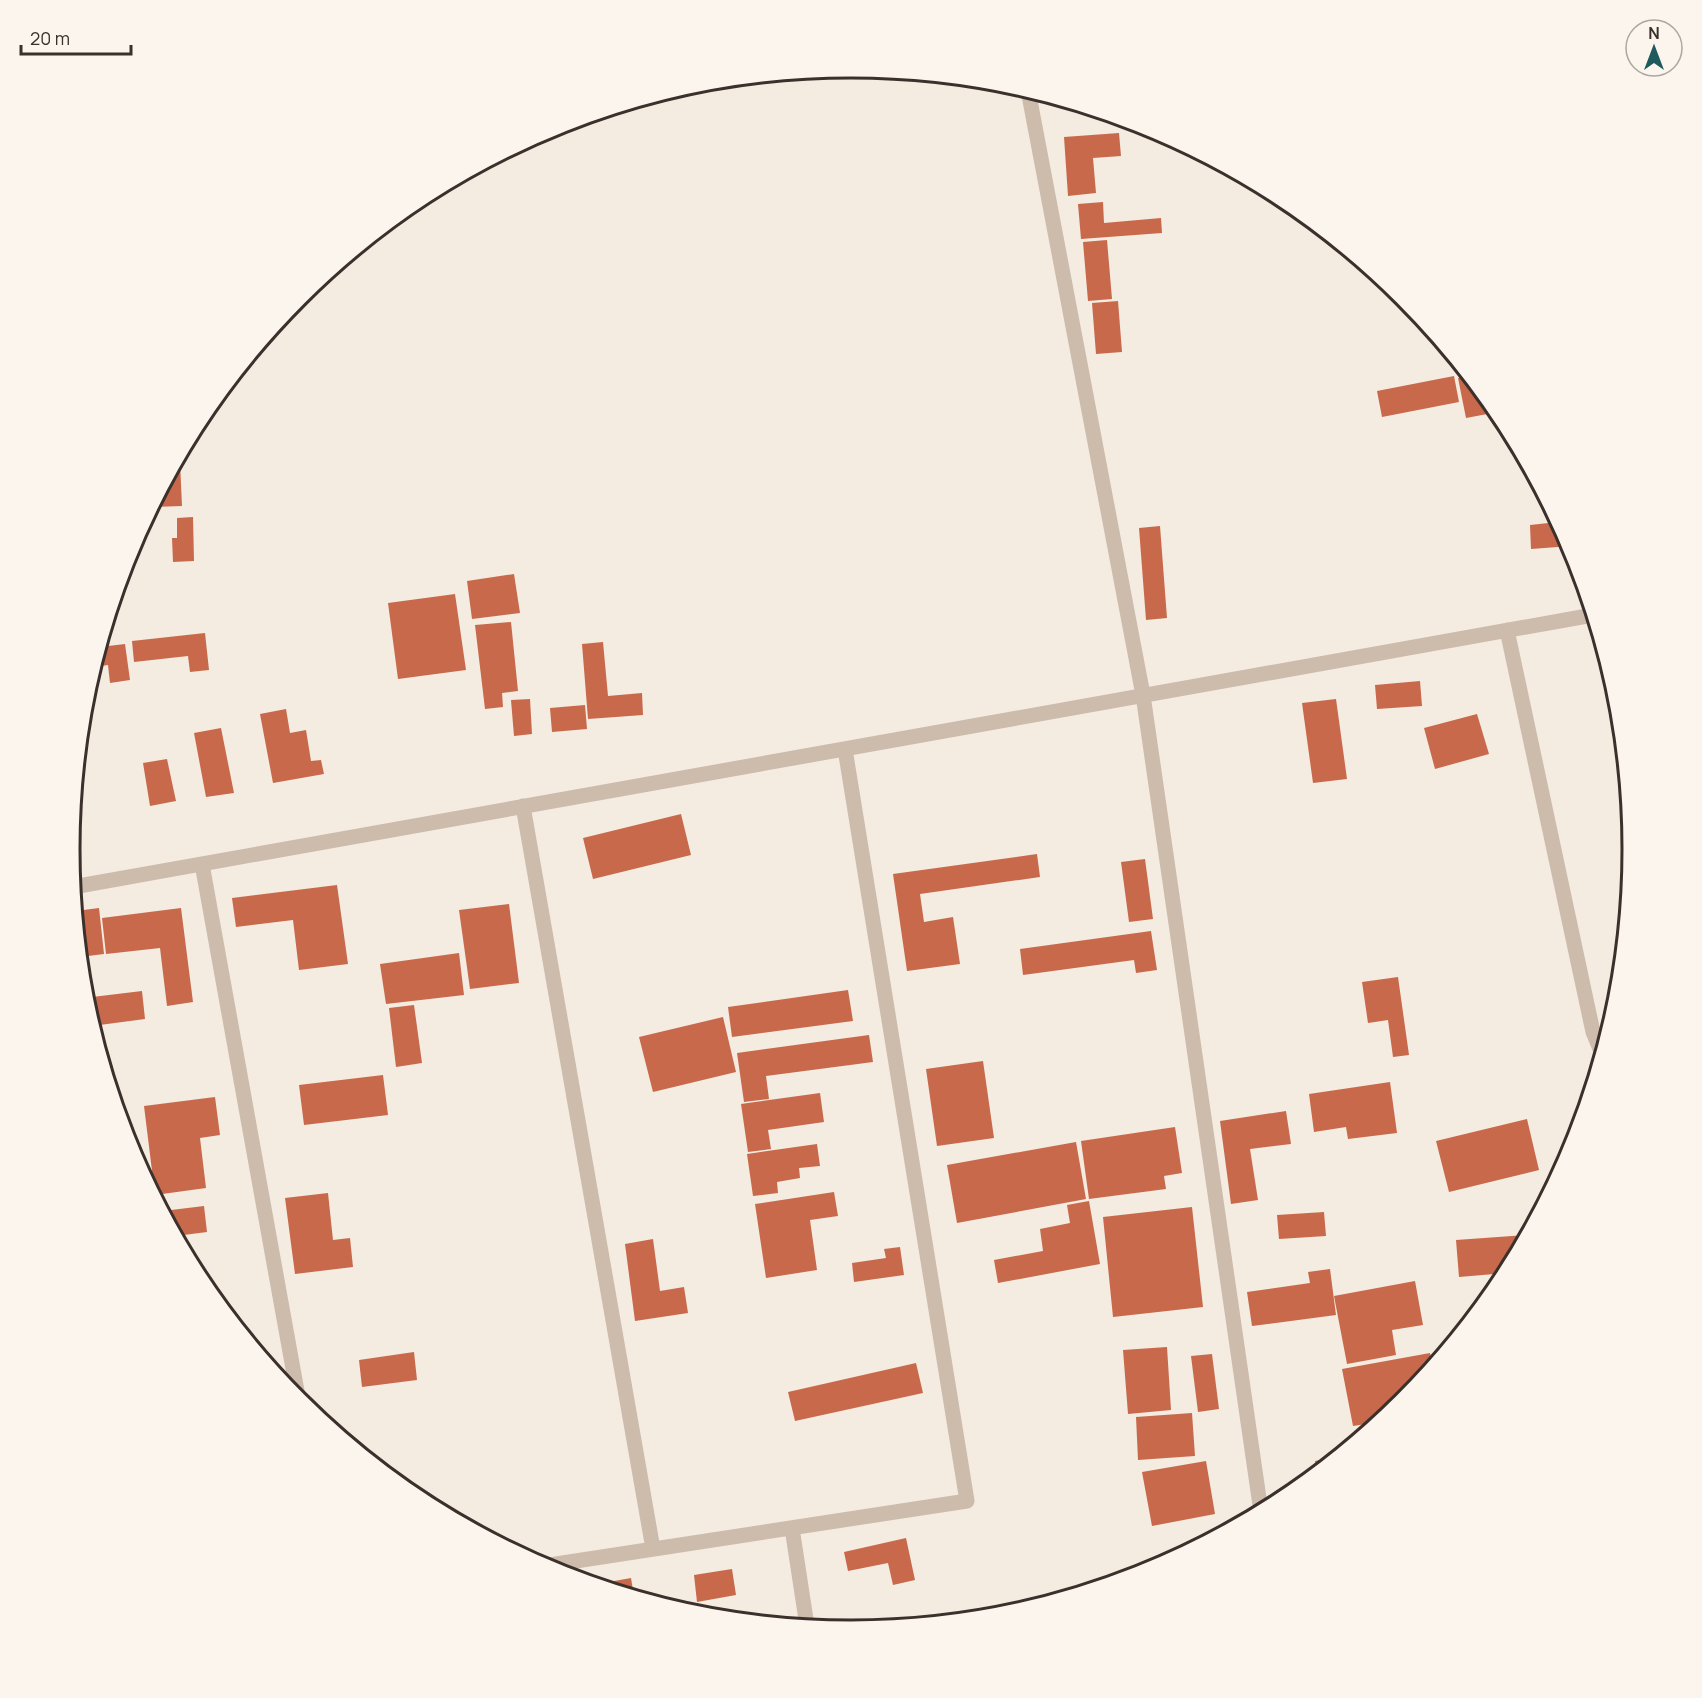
<svg xmlns="http://www.w3.org/2000/svg" width="1702" height="1698" viewBox="0 0 1702 1698" font-family="Manrope,sans-serif">
	<style>
		.building { fill: #c8694b }
		.lines { fill: none; stroke-linecap: round; stroke-linejoin: round }
		.street { stroke: #cdbbac; stroke-width: 15 }
		.rim { fill: none; stroke: #3b302b; stroke-width: 3 }
	</style>
	<rect width="100%" height="100%" fill="#f4ebe1"/>
	<!-- building -->
	<path class="building" d="M1119,133L1121,156L1093,158L1096,193L1068,196L1064,137Z
		M1103,202L1104,223L1161,218L1162,233L1081,239L1078,204Z
		M1107,240L1112,299L1088,301L1083,242Z
		M1118,301L1122,352L1096,354L1092,303Z
		M1454,376L1459,402L1382,417L1377,391Z
		M1469,376L1498,412L1466,418L1458,378Z
		M176,462H180L182,506L152,507Z
		M193,517L194,561L173,562L172,538H177V518Z
		M1558,522L1571,546L1531,549L1530,525Z
		M1160,526L1167,618L1146,620L1139,528Z
		M514,574L520,613L472,619L467,581Z
		M455,594L466,670L398,679L388,603Z
		M511,622L518,691L502,693L503,707L485,709L475,625Z
		M205,633L209,670L190,672L188,656L134,662L132,641Z
		M603,642L608,696L642,693L643,715L588,719L582,644Z
		M125,644L130,680L110,683L108,665L94,667L100,647Z
		M1420,681L1422,706L1377,709L1375,685Z
		M530,699L532,734L514,736L511,700Z
		M1336,699L1347,779L1313,783L1302,703Z
		M585,705L587,729L552,732L550,708Z
		M286,709L290,733L306,730L311,761L321,760L324,774L273,783L260,714Z
		M1477,714L1489,754L1435,769L1424,728Z
		M221,728L234,793L206,797L194,733Z
		M167,759L176,801L150,806L143,763Z
		M681,814L691,855L593,879L583,838Z
		M1037,854L1040,877L920,894L924,922L953,917L960,964L907,971L893,874Z
		M1145,859L1153,919L1129,922L1121,862Z
		M337,885L348,964L299,970L293,920L236,927L232,898Z
		M509,904L519,983L470,989L459,910Z
		M99,908L104,954L80,957L76,911Z
		M181,908L193,1002L167,1006L160,948L106,954L102,918Z
		M1151,931L1157,970L1136,973L1134,960L1023,975L1020,949Z
		M459,953L464,995L386,1004L380,964Z
		M1398,977L1409,1055L1393,1057L1388,1020L1368,1023L1362,982Z
		M848,990L853,1021L732,1037L728,1007Z
		M142,991L145,1019L92,1026L84,998Z
		M414,1005L422,1063L396,1067L389,1008Z
		M723,1017L736,1072L653,1092L639,1037Z
		M869,1035L873,1062L766,1076L769,1099L744,1102L737,1053Z
		M983,1061L994,1138L937,1146L926,1069Z
		M383,1075L388,1115L304,1125L299,1085Z
		M1390,1082L1397,1133L1348,1139L1346,1127L1314,1132L1309,1094Z
		M820,1093L824,1122L768,1130L771,1149L748,1152L741,1104Z
		M215,1097L220,1135L200,1138L206,1188L155,1195L144,1106Z
		M1286,1111L1291,1144L1250,1149L1258,1200L1231,1204L1220,1121Z
		M1527,1119L1539,1170L1449,1192L1436,1141Z
		M1175,1127L1182,1173L1164,1176L1166,1189L1089,1199L1081,1141Z
		M1076,1142L1086,1199L957,1223L947,1165Z
		M817,1144L820,1166L799,1168L800,1178L777,1182L778,1193L753,1196L747,1154Z
		M834,1192L838,1216L810,1220L817,1270L766,1278L755,1204Z
		M328,1193L333,1240L350,1238L353,1267L295,1274L285,1198Z
		M1089,1201L1100,1264L998,1283L994,1260L1043,1251L1040,1229L1070,1223L1067,1205Z
		M204,1206L207,1232L176,1236L163,1211Z
		M1192,1207L1203,1307L1113,1317L1103,1217Z
		M1324,1212L1326,1236L1279,1239L1277,1215Z
		M1526,1235L1506,1273L1459,1277L1456,1240Z
		M653,1239L660,1291L684,1287L688,1313L635,1321L625,1244Z
		M900,1247L904,1275L854,1282L852,1263L886,1258L884,1249Z
		M1330,1269L1336,1315L1252,1326L1247,1292L1310,1283L1308,1272Z
		M1415,1281L1423,1325L1392,1330L1396,1355L1347,1364L1334,1296Z
		M1167,1347L1171,1410L1128,1414L1123,1350Z
		M414,1352L417,1380L362,1387L359,1360Z
		M1430,1353L1433,1366L1421,1380L1415,1381L1416,1387L1403,1402L1379,1422L1353,1426L1342,1369Z
		M1212,1354L1219,1409L1198,1412L1191,1356Z
		M916,1363L923,1393L795,1421L788,1392Z
		M1192,1413L1195,1456L1138,1460L1136,1417Z
		M1336,1457L1317,1472L1315,1461Z
		M1206,1461L1215,1514L1152,1526L1142,1472Z
		M906,1538L915,1580L893,1585L888,1563L848,1571L844,1552Z
		M732,1569L736,1595L697,1602L694,1575Z
		M631,1578L634,1596L604,1587L603,1583Z"/>
	<g class="lines">
		<!-- street -->
		<path class="street" d="M1028,90L1143,695L1261,1512
			M1507,630L1593,1032L1602,1054
			M523,806L653,1549
			M202,864L299,1402
			M73,887L1593,615
			M792,1528L807,1626
			M543,1566L967,1501L845,749"/>
	</g>
	<!-- crop -->
	<path d="M0 0H1702V1698H0ZM80 849a771 771 0 1 1 1542 0a771 771 0 1 1-1542 0Z" fill="#fbf5ee" fill-rule="evenodd"/>
	<path class="rim" d="M80 849a771 771 0 1 1 1542 0a771 771 0 1 1-1542 0Z"/>
	<!-- north arrow -->
	<g transform="translate(1654 48)"><circle r="28" fill="#fbf5ee" stroke="#aea6a0" stroke-width="1.5"/>
	<path d="M0-4.5L10 22L0 15L-10 22Z" fill="#1f5a5e"/>
	<text y="-9" font-size="16" font-weight="bold" text-anchor="middle" fill="#3b302b">N</text>
	</g>
	<!-- scale -->
	<path d="M21 45v9h110v-9" fill="none" stroke="#3b302b" stroke-width="3"/>
	<text x="30" y="45" font-size="18" fill="#3b302b" stroke="#fbf5ee" stroke-width="4.5" paint-order="stroke">20 m</text>
</svg>
